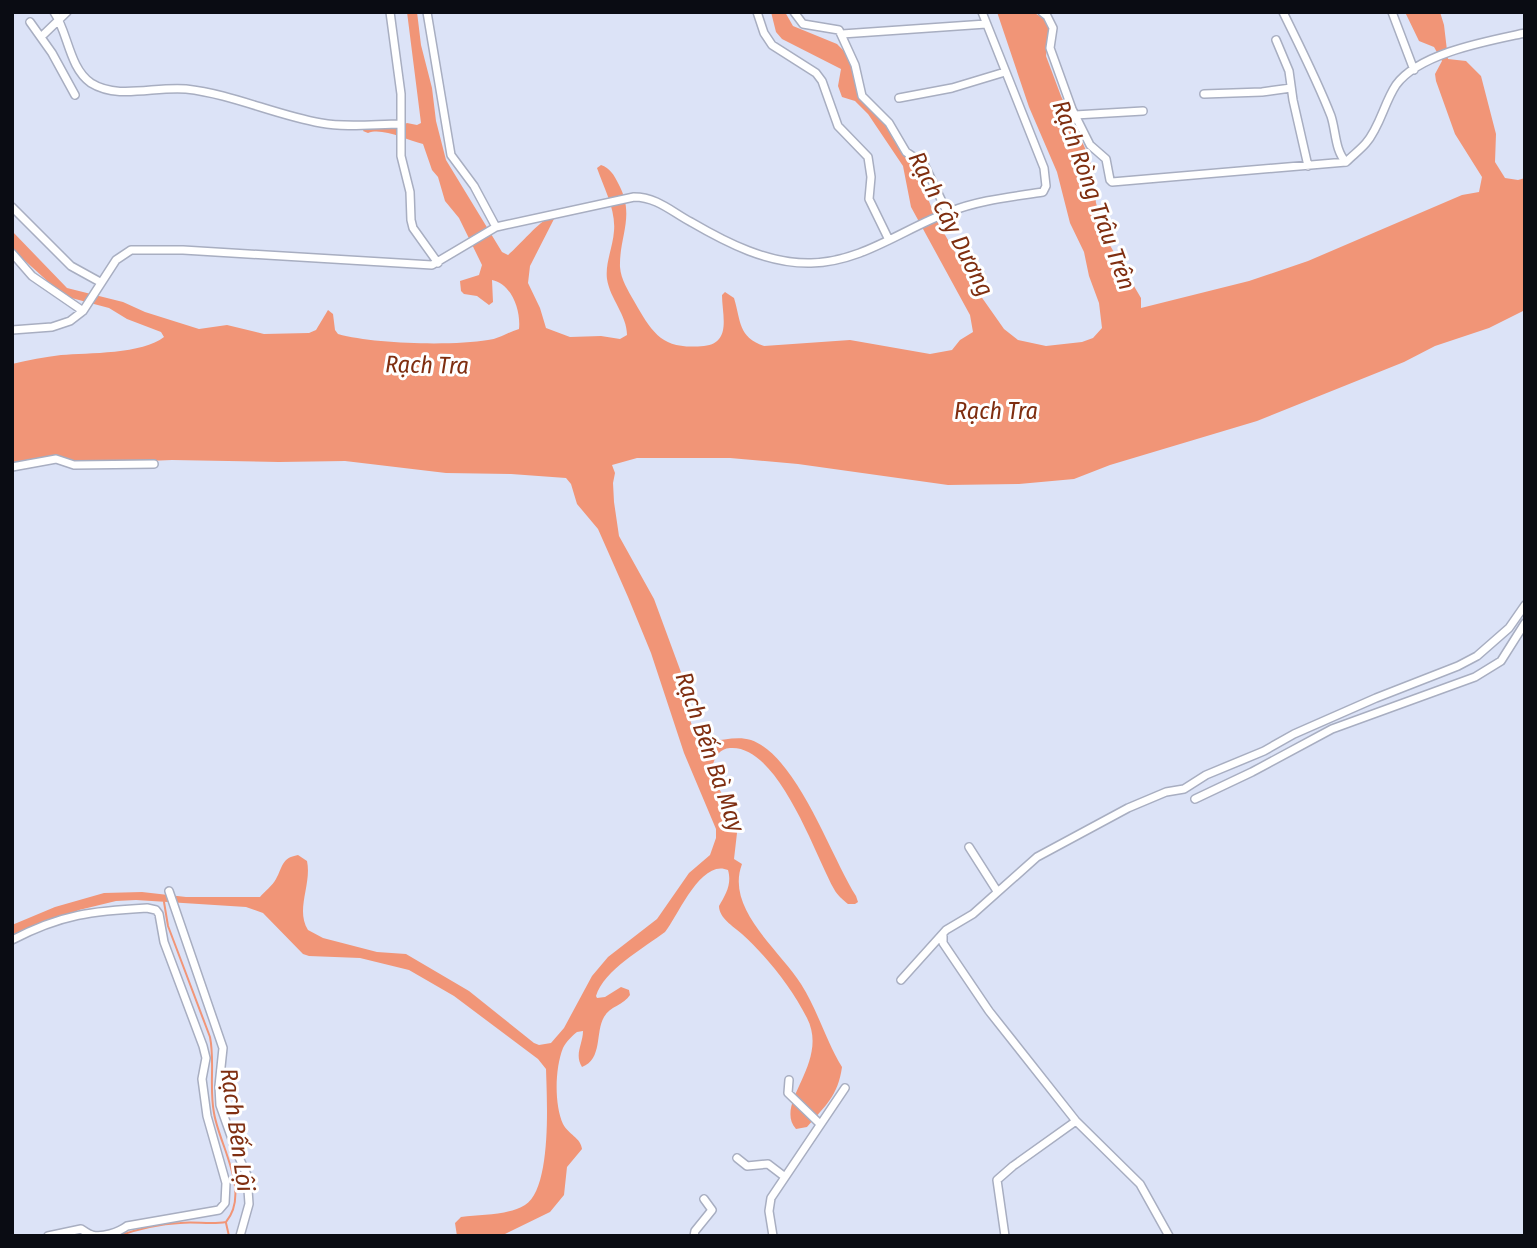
<svg xmlns="http://www.w3.org/2000/svg" width="1537" height="1248" viewBox="0 0 1537 1248" font-family="'Fira Sans Condensed',sans-serif">
	<style>
		.water { fill: #f19577 }
		.lines { fill: none; stroke-linecap: round; stroke-linejoin: round }
		.stream { stroke: #f19577; stroke-width: 2 }
		.street-casing { stroke: #a8aec1; stroke-width: 10 }
		.street { stroke: #fff; stroke-width: 7 }
		.labels { text-anchor: middle; dominant-baseline: central; stroke-width: 6; stroke-linejoin: round; paint-order: stroke }
		.water-label { font-size: 24px; font-style: italic; fill: #7f2e10; stroke: #fff }
	</style>
	<rect width="100%" height="100%" fill="#dce3f7"/>
	<!-- water -->
	<path class="water" d="M407,12H417L421,45L432,88L436,121L446,160L502,252L508,255C521,244 538,222 552,216L554,219L530,266L528,283L540,308L546,328L570,337L601,336L620,339L627,335C627,315 610,299 607,279C605,263 613,247 614,231C616,210 604,188 597,168L601,165C610,168 614,175 618,183C636,215 619,236 620,267C621,280 628,290 634,301C653,334 662,350 704,346C732,343 722,315 722,295L725,292L734,298C741,321 738,337 764,346L850,340L930,354L952,350L960,340L973,332L970,315L911,207L903,166L868,114L855,101L842,97L838,86L841,69L782,39L776,32L771,12H785L793,26L837,44L848,55L859,97L886,123L893,139L919,164L924,189L937,221L978,292L1004,329L1018,340L1046,346L1082,342L1093,338L1102,328L1099,303L1089,276L1084,252L1070,223L1057,172L1029,107L997,12H1033L1046,20L1049,30L1046,56L1061,96L1090,159L1096,203L1108,242L1141,298V308L1249,281L1308,261L1462,195L1479,192L1482,177L1455,134L1436,81L1435,74L1442,61L1434,47L1419,41L1405,12H1440L1444,25L1448,59L1466,61L1481,76L1496,134L1495,162L1505,178L1518,180L1525,178V310L1489,328L1435,346L1404,362L1257,421L1110,465L1074,479L1019,484L948,485L798,464L730,458H637L612,465L615,473L613,483L614,502L619,536L654,599L682,675L691,723L702,740C719,743 734,735 751,740C797,756 831,857 856,896L858,902L855,904H848C843,900 837,895 834,889C815,855 778,744 730,748C717,749 714,760 711,771L734,820L737,833L734,859L742,864C725,909 779,949 801,984C818,1011 826,1041 842,1067C838,1096 825,1106 807,1127L796,1129C773,1103 830,1063 807,1018C791,987 768,958 742,934C733,926 719,918 719,906C726,894 732,884 728,870C701,858 678,916 665,932C644,948 604,970 596,996L597,998L605,997L621,987L629,990L630,995C624,1005 610,1006 604,1017C595,1032 603,1059 582,1067C574,1054 583,1044 583,1031L577,1032C572,1036 566,1042 563,1048C555,1068 554,1104 563,1124C568,1134 581,1138 582,1149L567,1167L564,1195L550,1212L501,1236H457L455,1223L461,1217C482,1214 506,1216 525,1205C552,1188 547,1100 546,1069L538,1059L454,996L409,970L360,958L309,956L303,954L263,913L246,907L136,900L116,901L79,910L12,938V925L55,907L104,893L142,892L186,897H260C264,892 273,885 276,879C283,867 281,858 298,855L307,861C312,884 295,910 308,930L323,938L377,952L406,954L469,991L534,1043L539,1045L551,1043L564,1028L592,976L608,957L657,919L689,873L710,855L716,838V829L684,753L651,653L628,597L598,529L577,504L571,484L566,478L511,474L446,473L345,461L279,462L172,460L76,464L51,459L12,465V364C28,360 45,357 61,355C88,353 143,354 164,337L161,332L127,319L109,308L64,296L12,249V231L67,288L123,302L145,312L199,329L227,325L264,334L309,333L316,330L328,310L333,314L335,330L338,334C373,344 452,346 488,340C499,339 508,332 519,329C521,311 512,284 492,280L493,302L489,305L477,296L464,294L461,291L460,281L479,275L482,265L459,218L445,201L438,177L432,170L423,144C407,140 382,127 368,133L363,131L365,127L401,126L407,123L417,125L421,123Z"/>
	<g class="lines">
		<!-- stream -->
		<path class="stream" d="M226,1223L229,1236
			M118,1236C138,1229 159,1224 180,1223C195,1221 210,1225 226,1222C251,1192 219,1145 214,1113C209,1087 215,1062 210,1037L168,926L164,902"/>
		<!-- street casing -->
		<g class="street-casing">
			<path id="street" d="M54,12C68,32 69,68 91,83C118,100 155,86 186,89C232,94 275,115 321,123C346,128 376,124 401,124
				M390,12L401,94V156L410,192L411,220L413,228L438,263
				M427,12L451,155L474,186L496,227
				M757,12L764,33L772,45L816,73L822,81L838,126L868,157L871,177L869,199L889,240
				M794,12L803,24L839,30L855,65L862,96L889,123L906,152L924,164L947,212
				M1042,12L1047,16L1053,28L1050,48L1072,109L1090,145L1106,159L1110,180L1112,182L1346,162C1353,155 1360,150 1366,143C1380,127 1384,103 1396,85C1419,53 1488,41 1525,33
				M1283,12C1300,47 1317,80 1331,116C1336,131 1335,151 1346,162
				M1392,12L1414,70
				M30,22L52,53L75,95
				M842,34L986,24
				M42,36L67,12
				M1276,40L1289,71L1293,100L1308,166
				M1204,94L1262,92L1291,88
				M899,98L952,88L1005,72
				M1075,115L1143,111
				M12,207L71,266L100,282
				M12,253L32,276L83,311
				M12,330L52,327L70,321L83,311L116,260L131,250H183L432,265L496,227L634,197C657,197 672,212 691,222C727,243 768,264 811,263C862,262 903,229 949,212C979,200 1011,197 1043,192L1046,186L1044,168L982,12
				M12,467L56,459L74,465L154,464
				M1195,799L1252,772L1332,729L1475,677L1501,661L1525,623
				M969,847L997,891
				M169,891L223,1048L219,1086L220,1105L237,1153L247,1175L249,1204L240,1236
				M943,936V943L989,1011L1076,1121L1140,1184L1169,1236
				M12,940C62,914 93,911 147,908L156,910L159,914L164,942L203,1046L206,1058L202,1079L207,1116L226,1183L225,1203L219,1210L127,1226C119,1232 102,1238 92,1235C88,1234 85,1231 81,1229L48,1236
				M901,980L946,930L973,914L1037,857L1128,808L1166,792L1184,789L1206,775L1264,751L1294,734L1376,698L1458,666L1477,656L1509,628L1525,605
				M789,1080L788,1093L820,1124
				M737,1158L747,1166L768,1164L785,1177
				M694,1236L695,1231L712,1210L704,1199
				M773,1236L769,1211L771,1198L845,1088
				M1005,1236L997,1180L1013,1166L1076,1121"/>
		</g>
		<!-- street -->
		<use href="#street" class="street"/>
	</g>
	<g class="labels">
		<!-- water labels -->
		<g class="water-label">
			<text transform="translate(1094 195) rotate(70)">Rạch Ròng Trâu Trên</text>
			<text transform="translate(951 224) rotate(63)">Rạch Cây Dương</text>
			<text transform="translate(427 365) rotate(1)">Rạch Tra</text>
			<text x="996" y="411">Rạch Tra</text>
			<text transform="translate(710 752) rotate(71)">Rạch Bến Bà May</text>
			<text transform="translate(237 1130) rotate(82)">Rạch Bến Lội</text>
		</g>
	</g>
	<!-- border -->
	<rect width="1537" height="1248" fill="none" stroke="#0a0c13" stroke-width="28"/>
</svg>
